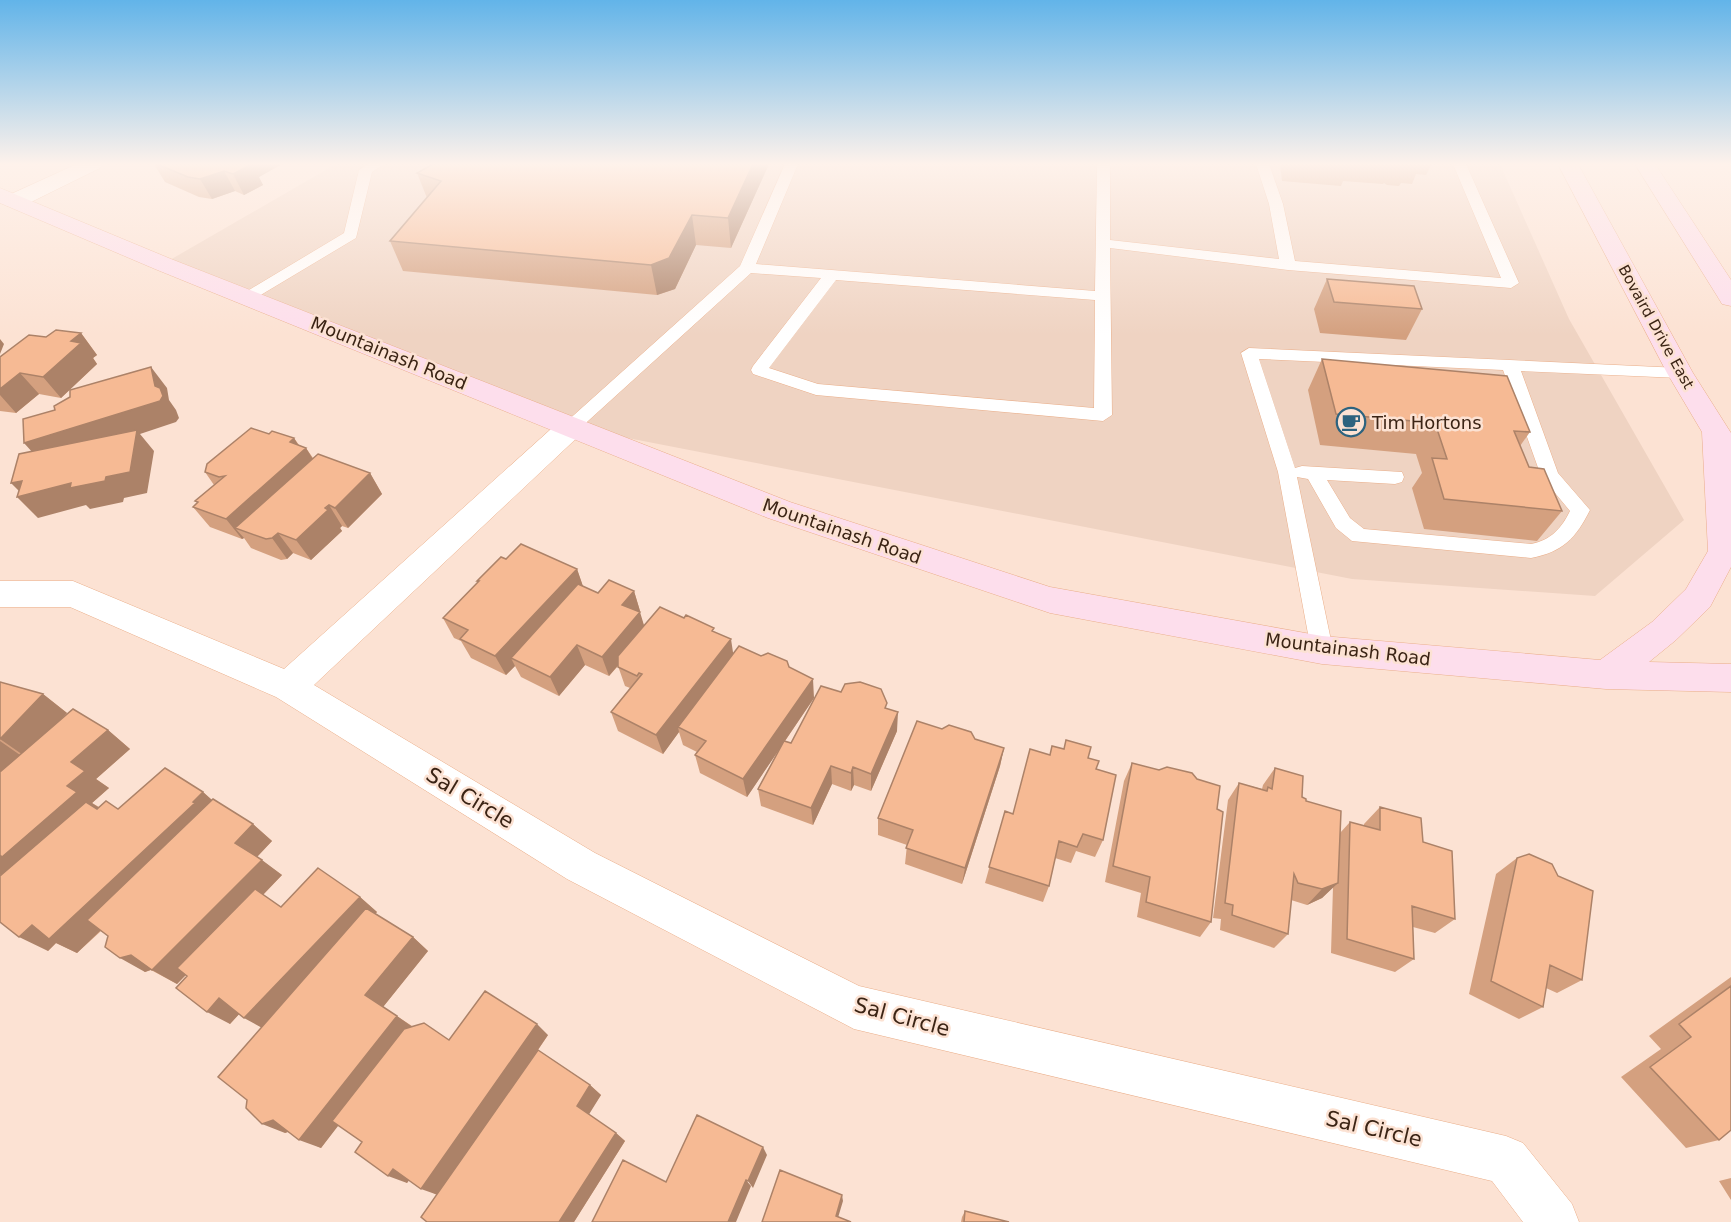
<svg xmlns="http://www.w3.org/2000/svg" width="1731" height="1222" viewBox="0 0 1731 1222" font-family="'DejaVu Sans',sans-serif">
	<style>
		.built { fill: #efd3c2 }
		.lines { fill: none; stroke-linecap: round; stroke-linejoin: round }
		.lane-casing { stroke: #eaae89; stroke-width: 1 }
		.street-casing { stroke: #eaae89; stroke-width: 1 }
		.secondary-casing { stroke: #eaae89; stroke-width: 1 }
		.lane { fill: #fff; fill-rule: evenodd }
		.street { fill: #fff; fill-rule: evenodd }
		.secondary { fill: #fddeec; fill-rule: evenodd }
		.wall { fill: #d4a07f }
		.shaded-wall { fill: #ac8268 }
		.building { fill: #f6ba94; stroke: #ac8268; stroke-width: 1.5 }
		.labels { text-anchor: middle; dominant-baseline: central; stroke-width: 5; stroke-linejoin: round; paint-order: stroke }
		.far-street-label { font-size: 15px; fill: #3b2415; stroke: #fce2d3 }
		.street-label { font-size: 18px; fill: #3b2415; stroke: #fce2d3 }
		.poi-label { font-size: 18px; fill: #3b2415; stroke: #fce2d3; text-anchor: start }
		.near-street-label { font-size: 21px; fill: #3b2415; stroke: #fce2d3 }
	</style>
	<rect width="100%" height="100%" fill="#fce2d3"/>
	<!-- built -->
	<path class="built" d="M336,164H1500L1569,319L1684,520L1595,596L1352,579L571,427L163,264Z"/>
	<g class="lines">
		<!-- lane casing -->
		<g class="lane-casing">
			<path id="lane" d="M368,164H384L372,172L356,238L254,299H244L241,296L244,293L344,233L359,170Z
				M785,164H798L756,264L1095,291L1097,164H1110V240L1279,259L1269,204L1256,164H1269L1283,204L1295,261L1501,278L1453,164H1466L1519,283L1511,288L1288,270L1110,248L1112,415L1103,421L816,395L753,374L751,370L753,366L821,278L751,273L577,431H565L562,427L565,423L740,266ZM836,280L1095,300L1094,408L818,384L769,368Z
				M1249,348L1680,368L1688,373L1680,378L1521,371L1558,473L1590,510C1576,538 1563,552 1531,558L1352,541L1336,528L1308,479L1297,477L1333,650L1330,656L1322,659L1314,656L1311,650L1278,472L1241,353ZM1259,359L1503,370L1541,476L1570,511C1561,529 1551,540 1531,544L1364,529L1350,518L1327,480L1395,484L1402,482L1404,477L1402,472L1302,466L1295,468Z"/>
		</g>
		<!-- street casing -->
		<g class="street-casing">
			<path id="street" d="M77,164H103L100,168L23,206H7L4,201L7,196Z
				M571,418L581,420L585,427L581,434L314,685L595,853L859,986L1506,1136L1523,1143L1572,1204L1579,1222H1523L1492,1181L854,1029L567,879L276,697L70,607H0V581H73L284,669L561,420Z"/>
		</g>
		<!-- secondary casing -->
		<g class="secondary-casing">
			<path id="secondary" d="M1558,164H1578L1693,373L1731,433V567L1710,607L1676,640L1649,662L1731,664V692L1606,689L1322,664L1050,613L768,518L155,269L0,203V188L171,259L790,502L1050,587L1322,636L1600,660L1652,622L1686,589L1708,551L1702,432L1667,373Z
				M1635,164H1655L1731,280V306L1722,304L1719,299Z"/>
		</g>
		<!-- lane -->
		<use href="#lane" class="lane"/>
		<!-- street -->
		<use href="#street" class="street"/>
		<!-- secondary -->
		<use href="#secondary" class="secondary"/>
	</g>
	<!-- wall -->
	<path class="wall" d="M154,164H282L259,177L263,185L244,195L235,191L212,199L199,197L165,182Z
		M769,164L731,248L696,245L675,289L657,295L403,271L390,241L427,198L417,173Z
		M1280,164H1432L1426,175L1416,174L1412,184L1401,183L1399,186L1387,185L1384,183L1383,184L1343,181L1341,186L1282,181Z
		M1327,279L1422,309L1406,340L1320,333L1314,309Z
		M81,333L97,355L93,358L97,364L61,398L39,394L16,413L0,411V357L46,337Z
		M1322,359L1530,432L1520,446L1529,467L1562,511L1537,541L1424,529L1412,488L1422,473L1416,454L1320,445L1308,390Z
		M269,434L294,438L299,445L306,448L313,458L370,473L382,494L348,528L342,526L340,528L342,531L311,560L293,553L287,559L281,560L251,548L244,538L242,539L210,527L193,507L197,503L195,501L214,485L205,472Z
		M506,559L577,569L583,587L598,593L634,591L640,611L639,612L644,626L715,632L733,653L761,656L789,667L814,698L785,741L791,743L887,709L897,731L871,791L854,785L851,791L832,784L813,825L761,806L758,789L778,751L747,797L700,773L695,755L697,752L683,745L679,732L663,754L618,731L611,712L630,688L625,686L618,666L609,676L585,665L559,696L521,677L515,666L506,675L471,658L461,641L454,638L443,618L478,583L477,581Z
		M0,682L43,694L67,713L62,718L108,730L130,749L96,779L109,788L92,803L99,807L118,809L203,792L212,800L253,824L272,841L257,857L282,875L263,895L281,907L360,897L377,912L375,914L413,937L428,951L383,1007L412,1026L449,1040L548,1035L538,1050L590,1085L601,1095L588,1114L616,1133L625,1141L574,1222H427L437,1195L409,1180L407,1183L362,1142L338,1125L321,1148L288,1132L285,1133L261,1027L239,1014L230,1024L186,975L177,984L151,970L145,972L108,936L101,931L77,953L56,943L48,951L2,874L0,875Z
		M975,739L1004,748L1000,766L962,884L905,864L907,845L878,835V818Z
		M1066,740L1088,758L1096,769L1103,840L1095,857L1076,851L1071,863L1055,858L1049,886L1043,902L985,883L1005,811L1012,814L1049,755L1064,749Z
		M1132,763L1217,809L1211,922L1200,937L1137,917L1141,893L1105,882L1124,781Z
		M1275,768L1306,801L1340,833L1350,822L1364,826V824L1380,807L1423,842L1455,919L1435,933L1413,927L1414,959L1395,972L1331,953L1333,887L1322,898L1307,905L1291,900L1288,934L1274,948L1220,930L1221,919L1213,918L1228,800L1239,783L1262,789L1263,785Z
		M1517,858L1558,876L1582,980L1557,993L1546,988L1543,1007L1519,1019L1469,994L1496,874Z
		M1731,977V1130L1719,1140L1686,1148L1621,1077L1661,1049L1649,1036Z
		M1731,1178V1200L1719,1181Z
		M965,1211L1009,1222H961L962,1217Z"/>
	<!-- shaded-wall -->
	<path class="shaded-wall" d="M252,164H282L259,177Z
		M252,164L263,185L244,195L233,174Z
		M753,164H769L731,248L728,218Z
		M224,171L235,191L212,199L200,179Z
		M692,215L696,245L675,289L657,295L651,265Z
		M81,333L97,355L93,358L97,364L61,398L43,377L71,341Z
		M0,339L4,344L0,354Z
		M151,367L167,388L169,400L176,410L179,418L176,422L140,434L154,451L147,493L124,498L123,502L90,509L86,505L38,518L17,497L23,495L11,483L22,481L71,483L105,481L43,464L24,443L155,386Z
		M20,373L39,394L16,413L0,395V389Z
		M294,438L302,451L306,448L319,469L235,528L244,538L242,539L226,519Z
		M370,473L382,494L348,528L335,508Z
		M329,505L342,526L340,528L342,531L311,560L296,540Z
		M278,533L293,553L287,559L272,538Z
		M577,569L584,589L511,658L515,666L506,675L495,656Z
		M634,591L640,611L629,625L622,605Z
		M640,612L646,632L609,676L602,657Z
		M731,639L734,659L678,727L679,732L663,754L656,735Z
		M577,645L585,665L559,696L550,677Z
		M813,679L814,698L747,797L743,779Z
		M43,694L67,713L26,757L0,739Z
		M898,712L897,731L871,791V774Z
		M108,730L130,749L96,779L109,788L92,803L101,809L9,873L0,875V854L67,786L71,762Z
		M0,741L20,755L0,776Z
		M1004,748L1000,766L962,884L965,868Z
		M831,766L832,784L813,825L811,808Z
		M853,767L854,785L851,791V773Z
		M203,792L223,810L216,820L77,953L56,943L48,951L19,937L32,925L193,802Z
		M253,824L272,841L255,859L235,843Z
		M262,860L282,875L177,984L152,970L153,969L145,972L120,958Z
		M1338,883L1322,898L1307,905L1322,889Z
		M360,897L377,912L266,1030L244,1018Z
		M413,937L428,951L383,1007L365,995Z
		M219,998L242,1011L230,1024L207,1012Z
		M397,1016L414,1028L321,1148L299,1140Z
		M537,1024L548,1035L438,1195L421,1189Z
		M590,1085L601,1095L588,1116L577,1106Z
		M273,1120L295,1129L285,1133L262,1124Z
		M616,1133L625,1141L574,1222H559Z
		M763,1147L767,1155L753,1188L748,1181Z
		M393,1169L412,1176L407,1183L388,1176Z
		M746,1180L751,1186L736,1222H728Z
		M842,1195L843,1201L837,1221L836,1216Z"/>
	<!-- building -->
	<path class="building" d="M157,164H252L233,174L224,171L200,179L188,177Z
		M433,164H753L728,218L692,215L669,258L651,265L390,241L441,181L417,173Z
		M1327,279L1414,286L1422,309L1334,302Z
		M56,330L81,333L71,341L81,343L43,377L20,373L0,389V357L29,335L46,337Z
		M1322,359L1507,376L1530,432L1514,431L1529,467L1544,469L1562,511L1444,499L1432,458L1447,459L1435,423L1336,414Z
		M151,367L155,386L160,388L163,396L160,401L24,443L23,419L55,410L54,406L70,397V390Z
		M251,428L269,434L272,431L294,438L290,442L306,448L226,519L193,507L198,502L195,501L225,476L219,477L205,472L207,464Z
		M137,430L130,472L106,477L105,481L70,488L71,483L17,497L22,481L11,483L19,454Z
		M318,454L370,473L335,508L329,505L325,508L328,510L296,540L278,533L272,538L266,539L235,528Z
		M521,544L577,569L495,656L460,639L468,630L443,618L479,581H477L501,557L506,559Z
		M609,580L634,591L622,605L640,612L602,657L577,645L550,677L511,658L578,584L598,593Z
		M660,607L684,618L686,615L714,628L712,631L731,639L656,735L611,712L642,674L639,673L637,676L618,667V656Z
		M739,646L761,656L768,653L787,661L789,667L813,679L743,779L695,755L706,741L678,727Z
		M0,682L43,694L0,739Z
		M860,682L881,689L887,703L885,708L898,712L871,774L853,767L851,773L831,766L811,808L758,789L784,741L791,743L821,686L841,692L845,684Z
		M73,709L108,730L71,762L85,771L67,786L77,792L2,857L0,855V772Z
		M917,721L942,729L949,725L971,732L975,739L1004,748L965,868L906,848L913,830L878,818Z
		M1066,740L1091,747L1088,758L1099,761L1096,769L1116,775L1103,840L1083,834L1077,847L1059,841L1049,886L989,867L1005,811L1013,814L1030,749L1050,755L1052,746L1064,749Z
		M1132,763L1159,770L1167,767L1192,773L1197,779L1220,786L1217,809L1223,812L1211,922L1146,902L1150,877L1113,866Z
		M165,768L203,792L193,802L195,803L49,939L32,925L19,937L0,922V876L86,802L97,809L106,801L118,809Z
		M1275,768L1303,776L1302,797L1306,799V801L1341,811L1338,883L1322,889L1298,883L1294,874L1288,934L1232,915L1233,905L1225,903L1239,783L1267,791L1268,787L1272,789Z
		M213,799L253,824L235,843L262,860L152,970L131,955L120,958L105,947L108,936L87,920Z
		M1380,807L1421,818L1423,842L1452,851L1455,919L1412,906L1414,959L1347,939L1350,822L1380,830Z
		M1529,854L1552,864L1558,876L1593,891L1582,980L1550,965L1543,1007L1491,981L1517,858Z
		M318,868L360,897L244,1018L219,998L207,1012L176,988L187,976L177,968L255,889L281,907Z
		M366,908L413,937L365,995L397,1016L299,1140L273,1120L262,1124L246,1108L247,1100L218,1077Z
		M1731,986V1130L1719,1140L1650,1067L1691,1037L1679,1024Z
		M485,991L537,1024L421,1189L393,1169L388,1176L355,1152L362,1142L332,1121L404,1029L424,1023L449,1040Z
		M538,1050L590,1085L577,1106L616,1133L559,1222H427L421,1217Z
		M697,1115L763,1147L748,1181L746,1180L728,1222H592L623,1160L666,1182Z
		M780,1170L842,1195L836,1216L851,1222H762Z
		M965,1211L1009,1222H964Z"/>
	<!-- sky -->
	<linearGradient id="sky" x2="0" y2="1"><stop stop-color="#62b4e9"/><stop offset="0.49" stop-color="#fef2eb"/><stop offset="1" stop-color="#fef2eb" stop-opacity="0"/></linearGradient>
	<rect width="1731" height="335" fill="url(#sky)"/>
	<!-- icons -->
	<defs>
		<g id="cafe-ring" transform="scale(1.5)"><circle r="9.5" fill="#fce2d3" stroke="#2d637f" stroke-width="1.5"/><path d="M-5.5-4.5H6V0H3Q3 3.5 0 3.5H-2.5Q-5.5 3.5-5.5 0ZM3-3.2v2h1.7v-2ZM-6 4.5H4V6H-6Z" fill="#2d637f"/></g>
	</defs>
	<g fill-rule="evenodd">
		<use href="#cafe-ring" x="1351" y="422"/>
	</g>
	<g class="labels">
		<!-- far-street labels -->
		<g class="far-street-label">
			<text transform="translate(1656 327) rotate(61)">Bovaird Drive East</text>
		</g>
		<!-- street labels -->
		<g class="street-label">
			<text transform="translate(389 353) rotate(22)">Mountainash Road</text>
			<text transform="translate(842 531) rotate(19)">Mountainash Road</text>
			<text transform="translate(1348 649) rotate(7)">Mountainash Road</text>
		</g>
		<!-- poi labels -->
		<g class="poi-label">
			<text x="1372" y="422">Tim Hortons</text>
		</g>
		<!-- near-street labels -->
		<g class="near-street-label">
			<text transform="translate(470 798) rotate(31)">Sal Circle</text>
			<text transform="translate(902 1017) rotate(15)">Sal Circle</text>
			<text transform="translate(1374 1129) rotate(13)">Sal Circle</text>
		</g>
	</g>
</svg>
